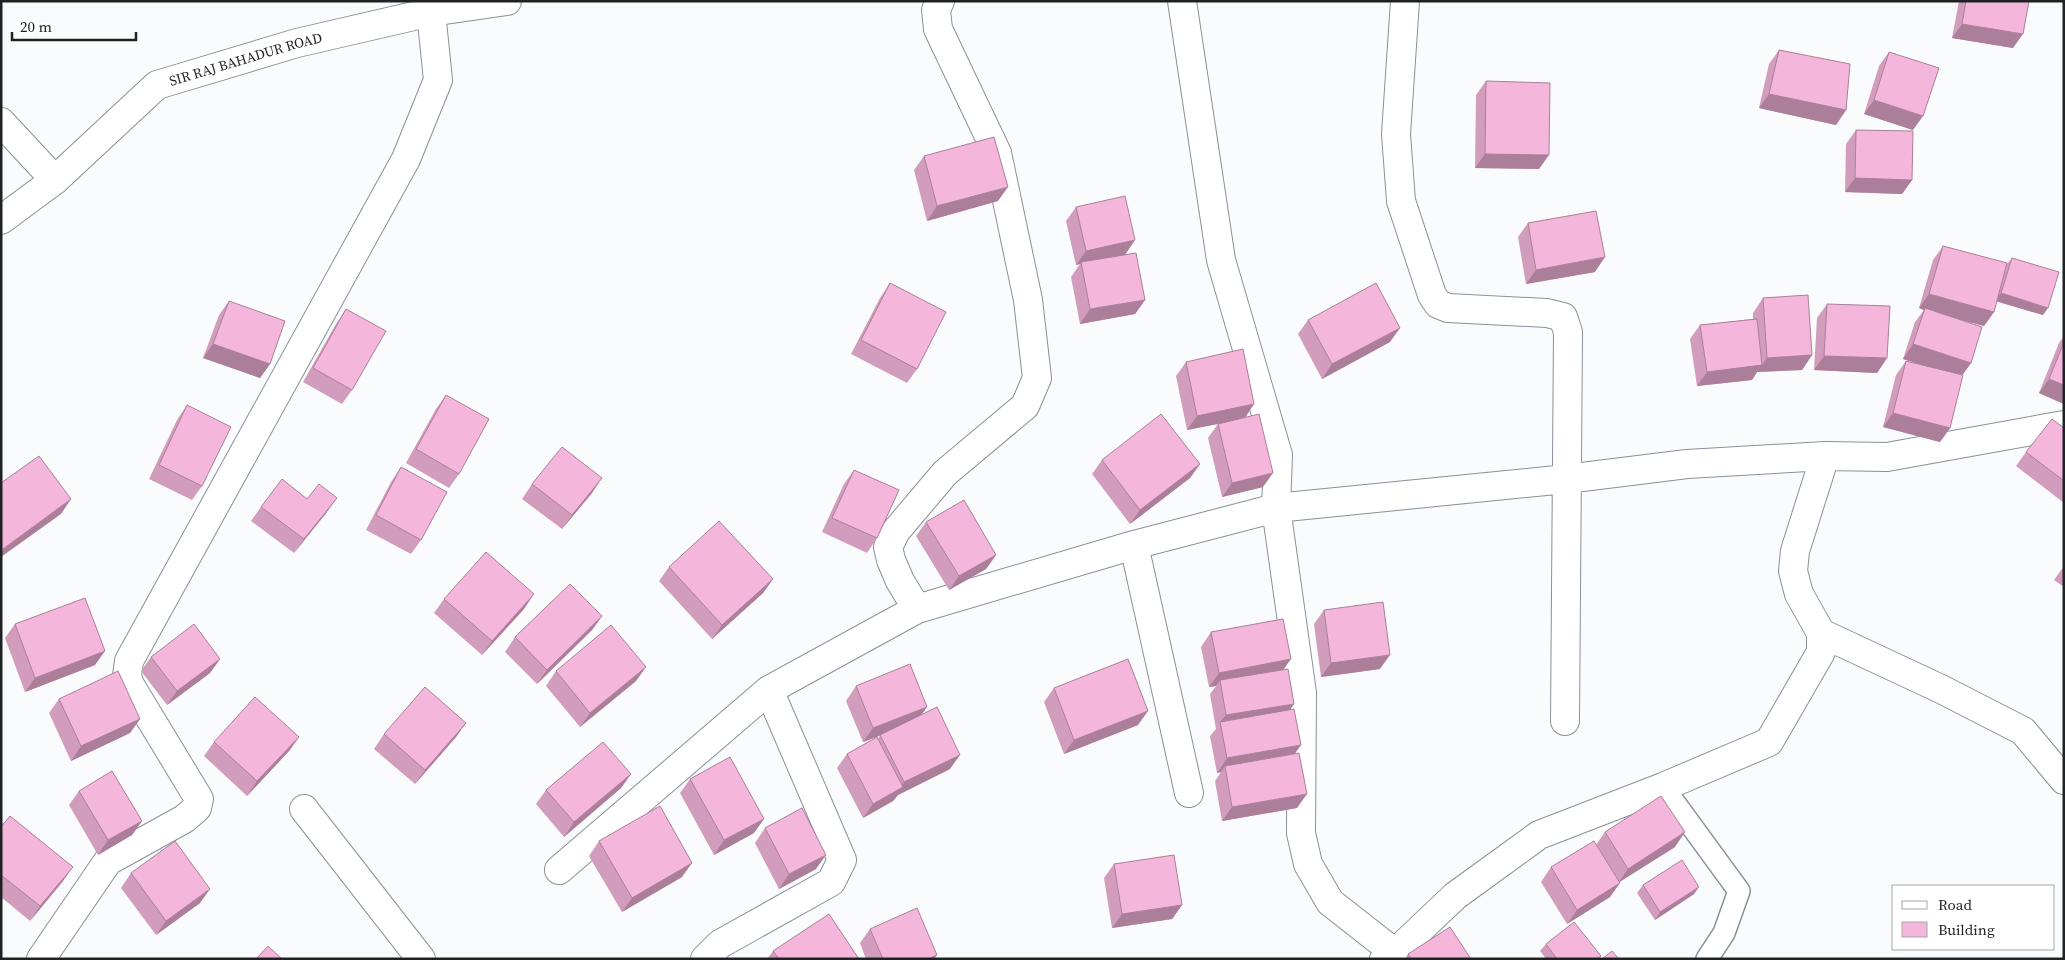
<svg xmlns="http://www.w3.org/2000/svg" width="2065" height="960" viewBox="0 0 2065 960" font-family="'Source Serif 4',serif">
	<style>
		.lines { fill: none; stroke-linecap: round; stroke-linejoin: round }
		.lane-casing { stroke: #899099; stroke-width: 24 }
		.street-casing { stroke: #899099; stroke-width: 30 }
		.secondary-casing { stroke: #899099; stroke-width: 30 }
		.lane { stroke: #fff; stroke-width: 21 }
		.street { stroke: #fff; stroke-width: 28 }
		.secondary { stroke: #fff; stroke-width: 28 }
		.wall { fill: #d29dbc }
		.shaded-wall { fill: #ab7f99 }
		.building { fill: #f4b6db; stroke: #ab7f99 }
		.labels { text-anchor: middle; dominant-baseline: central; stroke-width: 4; stroke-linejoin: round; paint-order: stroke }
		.street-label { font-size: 14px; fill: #1f2225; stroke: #fff }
	</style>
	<rect width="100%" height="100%" fill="#fafbfd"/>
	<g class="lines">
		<!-- lane casing -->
		<g class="lane-casing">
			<path id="lane" d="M1663,787L1739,891L1724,933L1707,959"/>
		</g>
		<!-- street casing -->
		<g class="street-casing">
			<path id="street" d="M1182,1L1221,260L1278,455L1276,508L1302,693L1301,833L1308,864L1330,902L1395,953
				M1405,1L1396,134L1401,201L1432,295L1438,304L1448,308L1547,313L1563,317L1568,332L1565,721
				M1,122L55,180
				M1134,545L1189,793
				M917,609L900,581L891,560L888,547L896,531L945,473L1025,406L1037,378L1028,300L997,153L938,29L936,10L940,1
				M1821,633L1941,689L2023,731L2064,780
				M304,809L421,959
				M559,870L769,690L917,609L1134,545L1276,508L1566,479L1687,464L1825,456L1887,457L2064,425
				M41,959L108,861L184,819L197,808L199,799L130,685L127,676L129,661L406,159L438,80L431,12
				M705,959L720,944L831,882L842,860L769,690
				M1384,959L1395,953L1455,896L1539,835L1663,787L1769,742L1821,652V633L1799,594L1793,571L1795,551L1825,456"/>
		</g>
		<!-- secondary casing -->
		<g class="secondary-casing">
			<g id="secondary">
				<path id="s1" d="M1,220L55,180L157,85L297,43L431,12L507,1"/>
			</g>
		</g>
		<!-- lane -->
		<use href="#lane" class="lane"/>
		<!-- street -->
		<use href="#street" class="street"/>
		<!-- secondary -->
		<use href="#secondary" class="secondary"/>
	</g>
	<!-- wall -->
	<path class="wall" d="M1959,1H2029L2013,48L1952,38Z
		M1779,50L1846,110L1836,125L1759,108L1769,64Z
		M1889,52L1913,130L1864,114L1879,66Z
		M1486,81L1539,169L1475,168L1476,95Z
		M1856,130L1912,180L1902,194L1845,192L1846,144Z
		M924,156L998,201L927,221L914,170Z
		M1076,207L1125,255L1145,300L1135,314L1080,324L1071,277L1080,264L1076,265L1066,221Z
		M1528,223L1595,272L1526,284L1518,237Z
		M1943,246L2006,265L2012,258L2043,315L1997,301L1994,312L1984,326L1955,318L1971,363L1962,375L1950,428L1940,442L1883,427L1896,375L1906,361L1922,365L1903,359L1915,322L1924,310L1919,308L1933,260Z
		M890,283L917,369L907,383L851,354L880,298Z
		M1763,298L1812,355L1802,370L1757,372L1752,380L1697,386L1690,339L1700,325L1753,319V313Z
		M229,301L270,364L260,378L203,358L219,315Z
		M1827,304L1887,358L1877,373L1814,370L1817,318Z
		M346,309L352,390L342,404L303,382L336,324Z
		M1308,320L1390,342L1322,379L1298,334Z
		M2064,336V404L2039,393L2059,343Z
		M1186,362L1254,404L1245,418L1263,487L1222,497L1208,438L1218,424L1221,423L1187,430L1176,376Z
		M446,395L459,474L449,488L406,463L436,409Z
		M187,405L202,486L192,500L149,479L177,420Z
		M2064,428V503L2016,466L2026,452Z
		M1102,460L1200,464L1190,478L1130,524L1092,474Z
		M401,467L421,540L411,554L366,530L391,482Z
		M854,470L877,538L867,553L822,532L844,484Z
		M532,484L592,493L562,529L522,499Z
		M307,499L327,512L294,553L251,521L261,507Z
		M926,522L996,555L986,569L949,590L916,536Z
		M2064,566V587L2054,580Z
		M669,567L773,579L763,593L712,639L659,581Z
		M444,599L524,609L482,655L434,613Z
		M1324,610L1380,669L1321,677L1314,624Z
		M602,616L592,630L537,684L505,652L515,637Z
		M15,624L95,665L25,692L5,638Z
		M1211,632L1284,670L1290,709L1301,745L1294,754L1297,808L1222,821L1215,781L1221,772L1217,773L1210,736L1216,729L1210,694L1216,686L1209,687L1201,647Z
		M151,657L220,659L210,673L167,705L141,671Z
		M556,671L636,681L580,727L546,686Z
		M856,686L921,715L950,769L898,795L893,801L863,818L837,768L847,754L878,739L880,736L863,742L846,701Z
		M1054,688L1138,725L1064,754L1044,702Z
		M59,699L140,719L130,733L71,761L49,713Z
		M384,734L456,737L415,784L374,749Z
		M299,737L289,751L247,796L204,756L214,742Z
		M631,774L621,788L564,837L536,804L546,790Z
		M690,779L754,833L714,855L680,793Z
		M79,791L142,821L132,835L98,855L69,805Z
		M1,827L63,881L30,921L1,897Z
		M765,828L816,869L779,889L755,843Z
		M1605,832L1675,847L1619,882L1610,897L1567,924L1541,882L1551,867L1596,845Z
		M599,841L682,877L622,912L589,856Z
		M1114,864L1182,905L1172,919L1112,928L1104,878Z
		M131,873L200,903L156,935L121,888Z
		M1643,885L1694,894L1655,920L1637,893Z
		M870,929L934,959H866L860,943Z
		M1546,944L1599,959H1546L1540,951Z
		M773,951L859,959H767Z
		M1408,954L1471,959H1405Z"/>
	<!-- shaded-wall -->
	<path class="shaded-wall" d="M1962,24L2023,34L2013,48L1952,38Z
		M1769,94L1846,110L1836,125L1759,108Z
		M1874,100L1923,116L1913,130L1864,114Z
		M1485,154L1549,155L1539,169L1475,168Z
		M1855,178L1912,180L1902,194L1845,192Z
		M1008,187L998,201L927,221L937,206Z
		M1135,240L1125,255L1081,262L1080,264L1076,265L1086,251Z
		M1605,257L1595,272L1526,284L1536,270Z
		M2001,293L2048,308L2043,315L1995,301Z
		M1929,294L1994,312L1984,326L1924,310L1925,308L1924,310L1919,308Z
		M1145,300L1135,314L1080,324L1090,309Z
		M1400,328L1390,342L1322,379L1332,364Z
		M213,344L270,364L260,378L203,358Z
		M1913,344L1971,363L1961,377L1903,359Z
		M1812,355L1802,370L1757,372L1752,380L1697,386L1707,372L1762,365L1767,358Z
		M1824,356L1887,358L1877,373L1814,370Z
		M2049,379L2064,385V404L2039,393Z
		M1254,404L1244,419L1187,430L1197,416Z
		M1893,413L1950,428L1940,442L1883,427Z
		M1200,464L1190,478L1130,524L1140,510Z
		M1273,473L1263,487L1222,497L1232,483Z
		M602,478L592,493L562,529L572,515Z
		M337,498L327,512L294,553L304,539Z
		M71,499L61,514L1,557V551L3,549Z
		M996,555L986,569L949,590L959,576Z
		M773,579L763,593L712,639L722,625Z
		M534,594L524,609L482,655L492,641Z
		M602,616L592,630L537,684L547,670Z
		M105,651L95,665L25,692L35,678Z
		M1390,655L1380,669L1321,677L1331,663Z
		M220,659L210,673L167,705L177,691Z
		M1291,659L1281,673L1220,680L1216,686L1209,687L1219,673Z
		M646,667L636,681L580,727L590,713Z
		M1294,704L1284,719L1220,722L1226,715Z
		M927,707L917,721L863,742L873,728Z
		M1148,711L1138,725L1064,754L1074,740Z
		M140,719L130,733L71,761L81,746Z
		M466,723L456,737L415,784L425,770Z
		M299,737L289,751L247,796L257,781Z
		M1301,745L1291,759L1225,766L1221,772L1217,773L1227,758Z
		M960,755L950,769L898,795L893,801L863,818L873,804L899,789L904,782Z
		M631,774L621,788L564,837L574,822Z
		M1307,794L1297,808L1222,821L1232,807Z
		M764,819L754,833L714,855L724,840Z
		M142,821L132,835L98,855L108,840Z
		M1685,832L1675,847L1618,883L1628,869Z
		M826,855L816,869L779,889L789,874Z
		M692,863L682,877L622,912L632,898Z
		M73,867L63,881L30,921L40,906Z
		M1620,883L1610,897L1567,924L1577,910Z
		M1699,887L1694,894L1655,920L1660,912Z
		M210,889L200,903L156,935L166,921Z
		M1182,905L1172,919L1112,928L1122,914Z
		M937,955L934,959H928Z"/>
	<!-- building -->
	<path class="building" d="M1966,1H2029L2023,34L1962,24Z
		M1779,50L1850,64L1846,110L1769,94Z
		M1889,52L1939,68L1923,116L1874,100Z
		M1486,81L1550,83L1549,155L1485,154Z
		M1856,130L1913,131L1912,180L1855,178Z
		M994,137L1008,187L937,206L924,156Z
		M1125,196L1135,240L1086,251L1076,207Z
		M1596,211L1605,257L1536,270L1528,223Z
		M1943,246L2007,263L1994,312L1929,294Z
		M1136,253L1145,300L1090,309L1081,262Z
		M2012,258L2059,272L2048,308L2001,293Z
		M890,283L946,312L917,369L861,340Z
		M1376,283L1400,328L1332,364L1308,320Z
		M1808,295L1812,355L1767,358L1763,298Z
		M229,301L285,321L270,364L213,344Z
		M1827,304L1890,306L1887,358L1824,356Z
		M1925,308L1982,327L1971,363L1913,344Z
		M346,309L386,331L352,390L313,368Z
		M1757,319L1762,365L1707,372L1700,325Z
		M2064,342V385L2049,379Z
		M1243,349L1254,404L1197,416L1186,362Z
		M1906,361L1963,375L1950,428L1893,413Z
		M446,395L489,419L459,474L416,449Z
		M187,405L231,427L202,486L159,465Z
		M1161,414L1200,464L1140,510L1102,460Z
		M1259,414L1273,473L1232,483L1218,424Z
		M2052,419L2064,428V481L2026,452Z
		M562,447L602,478L572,515L532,484Z
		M39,456L71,499L3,549L1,547V483Z
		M401,467L447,492L421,540L376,515Z
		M854,470L899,490L877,538L832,518Z
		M282,479L307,499L319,484L337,498L304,539L261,507Z
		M964,500L996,555L959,576L926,522Z
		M719,521L773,579L722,625L669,567Z
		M486,552L534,594L492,641L444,599Z
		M570,584L602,616L547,670L515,637Z
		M85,598L105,651L35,678L15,624Z
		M1383,602L1390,655L1331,663L1324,610Z
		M1283,619L1291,659L1219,673L1211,632Z
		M194,624L220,659L177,691L151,657Z
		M611,625L646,667L590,713L556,671Z
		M1128,659L1148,711L1074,740L1054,688Z
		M910,664L927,707L873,728L856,686Z
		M1288,669L1294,704L1226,715L1220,680Z
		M118,671L140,719L81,746L59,699Z
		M425,687L466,723L425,770L384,734Z
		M255,697L299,737L257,781L214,742Z
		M937,707L960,755L904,782L880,735Z
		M1294,709L1301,745L1227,758L1220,722Z
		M877,737L903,787L873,804L847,754Z
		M603,742L631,774L574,822L546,790Z
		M1299,753L1307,794L1232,807L1225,766Z
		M730,757L764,819L724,840L690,779Z
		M112,771L142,821L108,840L79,791Z
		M1661,796L1685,832L1628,869L1605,832Z
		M660,806L692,863L632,898L599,841Z
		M802,808L826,855L789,874L765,828Z
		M10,816L73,867L40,906L1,875V827Z
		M175,841L210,889L166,921L131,873Z
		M1594,841L1620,883L1577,910L1551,867Z
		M1174,855L1182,905L1122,914L1114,864Z
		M1682,860L1699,887L1660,912L1643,885Z
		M917,908L937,955L928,959H883L870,929Z
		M829,914L859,959H779L773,951Z
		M1574,922L1601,956L1597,959H1557L1546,944Z
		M1450,927L1471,959H1411L1408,954Z
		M268,946L282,959H256Z
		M1612,951L1619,959H1602Z"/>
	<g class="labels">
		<!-- street labels -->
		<g class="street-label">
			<text stroke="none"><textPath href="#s1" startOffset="299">SIR RAJ BAHADUR ROAD</textPath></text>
		</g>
	</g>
	<!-- border -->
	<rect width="2065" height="960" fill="none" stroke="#1f2225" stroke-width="5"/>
	<!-- legend -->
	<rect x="1892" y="885" width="162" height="65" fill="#ffffff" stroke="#a5a7a8"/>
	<rect x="1902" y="901" width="25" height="8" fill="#ffffff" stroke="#a5a7a8"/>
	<text x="1938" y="910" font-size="15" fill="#1f2225">Road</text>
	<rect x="1902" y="922" width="25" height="15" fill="#f4b6db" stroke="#a5a7a8"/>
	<text x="1938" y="935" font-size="15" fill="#1f2225">Building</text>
	<!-- scale -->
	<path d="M12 32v8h124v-8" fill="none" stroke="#1f2225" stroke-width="2.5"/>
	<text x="20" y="32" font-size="15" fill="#1f2225" stroke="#ffffff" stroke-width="4" paint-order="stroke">20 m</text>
</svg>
